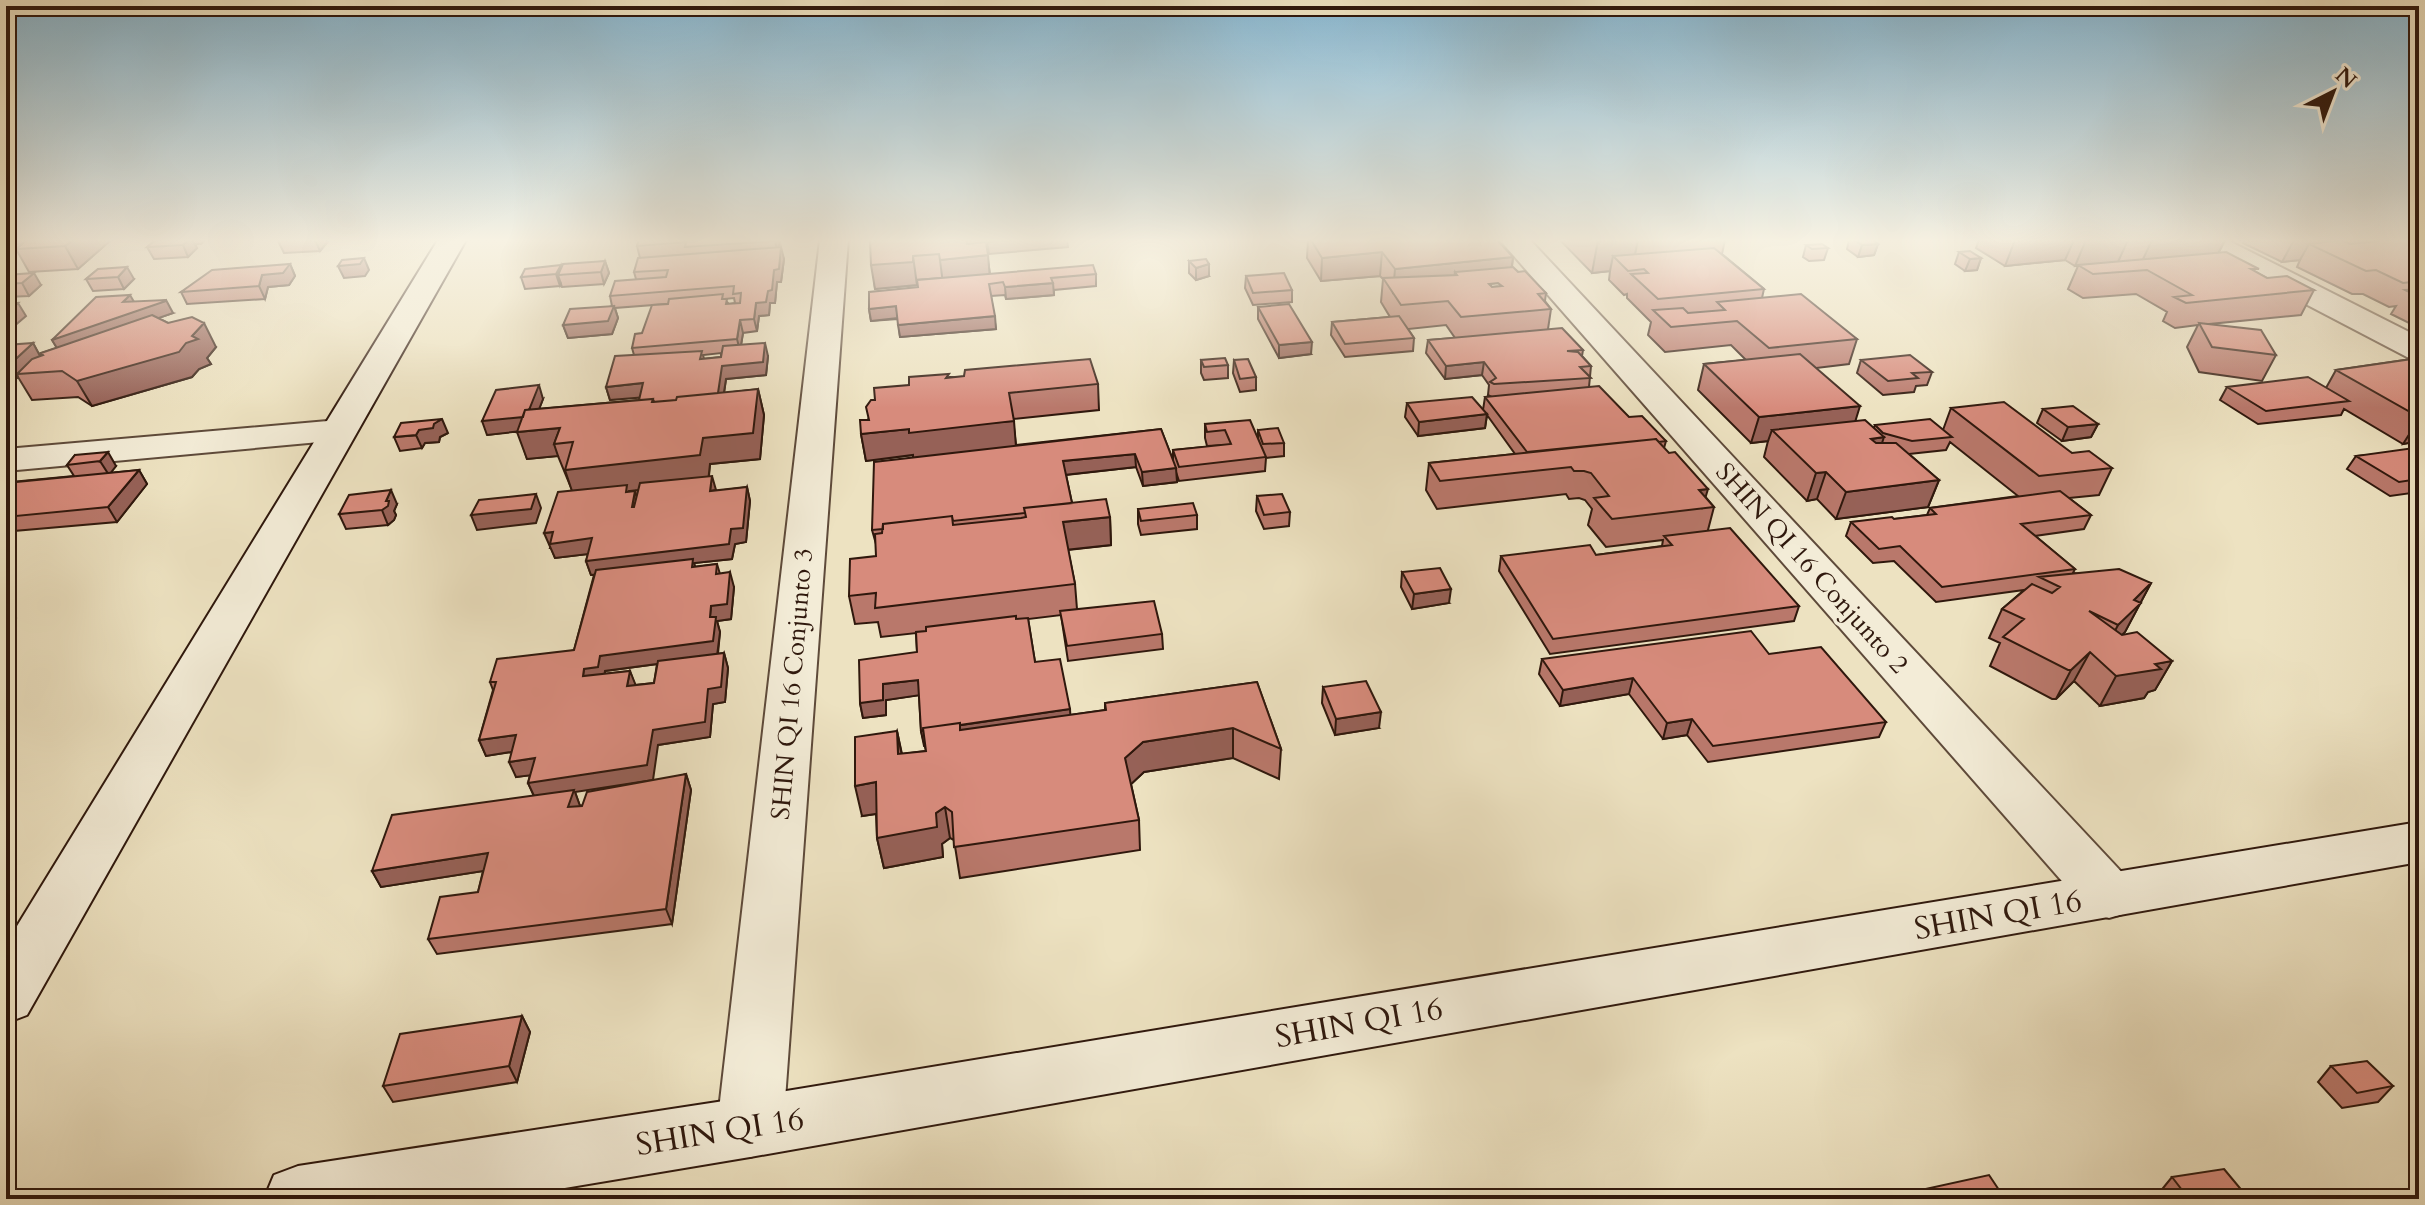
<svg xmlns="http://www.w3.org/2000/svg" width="2425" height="1205" viewBox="0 0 2425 1205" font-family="Cardo,serif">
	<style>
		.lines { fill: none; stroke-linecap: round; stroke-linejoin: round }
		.street-casing { stroke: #5e4a3a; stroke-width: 4 }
		.secondary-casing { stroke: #2f180d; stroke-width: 4 }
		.street { fill: #f3ecd7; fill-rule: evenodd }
		.secondary { fill: #f3ecd7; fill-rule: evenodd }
		.wall { fill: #b9786b; stroke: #2f180d; stroke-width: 2; fill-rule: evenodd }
		.shaded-wall { fill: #966157; stroke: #2f180d; stroke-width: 2 }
		.building { fill: #d78b7c; stroke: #2f180d; stroke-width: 2; fill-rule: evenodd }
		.labels { text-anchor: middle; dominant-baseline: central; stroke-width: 7; stroke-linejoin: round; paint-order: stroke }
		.street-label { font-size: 26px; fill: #2f180d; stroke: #f3ecd7 }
		.near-street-label { font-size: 32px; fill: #2f180d; stroke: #f3ecd7 }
	</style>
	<rect width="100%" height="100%" fill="#ede2c1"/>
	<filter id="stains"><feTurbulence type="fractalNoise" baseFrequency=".0025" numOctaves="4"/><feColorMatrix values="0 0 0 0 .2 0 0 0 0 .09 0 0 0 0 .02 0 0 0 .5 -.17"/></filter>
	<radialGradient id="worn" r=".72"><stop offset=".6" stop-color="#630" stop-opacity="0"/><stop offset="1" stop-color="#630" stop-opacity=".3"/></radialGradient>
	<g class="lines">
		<!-- street casing -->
		<g class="street-casing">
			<path id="street" d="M820,240H848L783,1127L773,1149L750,1157L727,1149L717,1127Z
				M1500,240H1530L2129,880L2137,896L2129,912L2109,918L2089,912Z
				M2191,240H2227L2419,337V360L2407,357L2195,246Z
				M339,420L352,423L357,431L352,439L6,471V449Z"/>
		</g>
		<!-- secondary casing -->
		<g class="secondary-casing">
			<path id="secondary" d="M438,240H466L27,1015L6,1023V944Z
				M2419,822V862L750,1157L499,1199H264L274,1175L298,1166L750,1097Z"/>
		</g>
		<!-- street -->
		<use href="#street" class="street"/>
		<!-- secondary -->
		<use href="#secondary" class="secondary"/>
	</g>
	<!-- wall -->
	<path class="wall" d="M6,240H111L78,269L29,272L16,249L22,244L6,245Z
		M156,240H205L201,244H195L197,248L188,257L154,259L147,247Z
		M280,240H329L320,251L284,253L278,241Z
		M639,240H780L779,247L784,259L781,282H777L775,303H770L769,315L759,316L757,331L743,333L741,345L768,356L766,375L726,379L724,393L758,389L764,415L760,459L710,464L709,476L716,491L747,487L750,501L746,542L735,544L732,559L694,563L695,567L717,564L720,574L734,587L731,619L717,621L720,632L718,654L724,653L728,668L725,702L713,704L710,737L658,745L575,792L580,806L686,774L691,790L672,924L437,954L428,939L478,892L483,871L381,887L372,871L534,796L528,783L530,775L516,777L512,752L486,756L479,740L493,690L490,682L574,650L594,575H591L586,561L588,554L555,558L551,548H550L572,490L558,456L527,459L518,431L487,435L543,399L539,409L639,400L640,397L610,400L606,387L634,355L632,348L642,333L667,304L615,308L618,318L612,334L568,338L563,325L612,306L610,296L636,279L634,272L640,258L637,246ZM734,298L735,303L729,304L724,299ZM721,353V357L704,359L703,355ZM657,664L654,683L635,685L630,671L605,674V671Z
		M870,240H985L990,274H1096V286L1054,290V295L1006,299L1005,295L991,296L996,329L900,337L898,319L871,321L869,309L942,278L916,280L917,285L875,289Z
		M1308,240H1497L1513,257L1512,267L1546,293L1545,301L1551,309L1548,329L1583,350L1582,356L1591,366L1589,387L1629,417L1666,441L1664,448L1714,507L1708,530L1799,606L1794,621L1550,654L1499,571L1501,556L1596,555L1662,546L1663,540L1606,547L1588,525L1592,509L1585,500L1579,498L1569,499L1566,494L1437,509L1426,490L1429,463L1515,454L1487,415L1485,428L1418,436L1405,417L1407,403L1483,410L1485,397L1490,396L1488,395L1489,385L1482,375L1445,379L1426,353L1428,340L1455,338L1446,325L1408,329L1414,338L1413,351L1345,357L1331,335L1332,322L1390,317L1381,302L1383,279L1380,276L1321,281L1307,258ZM1498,283L1502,286L1492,287L1489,284Z
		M1560,240H1725L1722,254L1764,289L1762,298L1857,339L1849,364L1816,368L1855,421L1874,428L1875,425L1943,430L1951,408L2112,468L2099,495L2069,498L2091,515L2084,529L2035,536L2075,569L2073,573L2151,583L2125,632L2122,635L2172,661L2155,690L2148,692L2144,698L2100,706L2074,681L2056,699H2052L1990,666L2000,643L1989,638L2002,609L2024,590L1936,602L1894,561L1873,563L1846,536L1851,522L1894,519L1927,515L1930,508L2018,496L1950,442L1946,450L1909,454L1939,480L1928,507L1836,519L1817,499L1807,501L1764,457L1768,441L1751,443L1698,390L1704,364L1746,360L1731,345L1665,352L1648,335L1651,322L1627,298V294L1624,295L1609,280L1610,271L1592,273Z
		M1849,240H1873L1878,244L1874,255L1858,257L1847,249Z
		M1979,240H2225L2219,252L2267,278L2314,290L2301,315L2210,324L2276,355L2262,381L2199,372L2187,347L2198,325L2175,328L2163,321L2167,312L2136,294L2083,298L2068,289L2078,266H2075L2065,260L2005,266L1976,248Z
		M2245,240H2419V328L2391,314L2396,306L2389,307L2363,294H2352L2297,267L2300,260L2282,262L2243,243Z
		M1806,245L1828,248L1824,260L1809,261L1803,257Z
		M1959,252L1981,258L1977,270L1965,271L1955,264Z
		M605,261L609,273L604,284L562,287L561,284L560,286L525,289L521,277L561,267Z
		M1189,261L1209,276L1196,280L1189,273Z
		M290,264L295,276L289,285L268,287L265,299L187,304L181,292Z
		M98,269L134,279L124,289L93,291L86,279Z
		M6,275L41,285L29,296L6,297Z
		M1246,276L1292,290V302L1253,305L1245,288Z
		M134,302L173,313L158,318L216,347L207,358L211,364L199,369L192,377L92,406L78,397L32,400L18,377L6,388L33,343L40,356L42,355L41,353L57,348L52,340Z
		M1258,307L1311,354L1279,358L1258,319Z
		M2419,358V441L2403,444L2344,409L2341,415L2258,424L2220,400L2227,387L2326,388L2336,370Z
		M1201,360L1228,365V378L1204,380L1201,373Z
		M1234,360L1256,377V390L1240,392L1233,373Z
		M1861,360L1932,372L1927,385L1916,386L1914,392L1883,395L1857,373Z
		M950,377L1098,384L1099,410L1013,419L1016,445L1161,429L1173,460V450L1225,445L1207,446L1205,438V424L1258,439V430L1284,443V456L1266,458L1265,471L1179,481L1176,472L1177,482L1143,486L1136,467L1066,475L1072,503L1110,517L1111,545L1068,550L1075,584L1077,609L1162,634L1163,649L1068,661L1061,615L1028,619L1035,662L1070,709V715L1105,710V703L1257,682L1281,749L1279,779L1233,758L1144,772L1131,784L1139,820L1140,850L960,878L954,840L950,838L942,844L943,857L884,868L877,838L876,814L862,816L897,731L902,754L926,751L921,731L919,695L886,700V715L863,718L860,703L917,652L916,633L881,637L878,622L855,624L849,596L876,556V544L872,530L913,457V455L866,461L861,434L868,420L875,400L909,385Z
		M2043,409L2098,424L2091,437L2062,441L2037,423Z
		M448,433L440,437L439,442L425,443L422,448L400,451L394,437Z
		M2419,451V492L2390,496L2347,469L2356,456Z
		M75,455L116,466L110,473L139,470L147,484L117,522L14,531L6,542V470L13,480L11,482L74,476L67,465Z
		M1257,496L1290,512L1289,526L1264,529L1256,511Z
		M397,504L394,511L396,515L394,520L388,525L346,529L339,514Z
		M1138,509L1197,515V529L1141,535L1138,524Z
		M1402,572L1449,603L1412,609L1401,587Z
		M1769,654L1886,722L1879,737L1708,762L1687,735L1663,739L1629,694L1560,706L1539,674L1542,659Z
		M1323,687L1379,728L1335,735L1322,703Z
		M522,1016L530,1032L517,1082L393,1102L383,1086Z
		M2331,1066L2393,1086L2378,1102L2342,1108L2318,1082Z
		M2172,1177L2249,1199H2164L2159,1193Z"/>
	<!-- shaded-wall -->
	<path class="shaded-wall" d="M6,240H52L49,242L6,245Z
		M73,240H111L78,269L65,246Z
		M188,240H192L197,248L188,257L183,245Z
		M315,240H329L320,251Z
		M776,240H780L778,253L775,241Z
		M1011,240H1067L1068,247L989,254L987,242Z
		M1598,240H1638L1632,269L1613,256L1610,271L1592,273Z
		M2015,240H2074L2065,260L2005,266Z
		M2086,240H2128L2118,262L2075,266Z
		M2152,240H2225L2212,265L2138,270Z
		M2294,240H2369L2361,254L2309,244L2300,260L2282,262Z
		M1878,244L1874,255L1858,257L1862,245Z
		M781,247L784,259L781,282H777L775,303H770L769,315L759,316L757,331L754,319L756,303L768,291Z
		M1382,252L1380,276L1321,281L1322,258Z
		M988,255L990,279L943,284L940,260Z
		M913,256L917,285L875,289L871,265Z
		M1513,257L1510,280L1457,275L1455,272L1453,286L1393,293L1395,269Z
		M364,258L369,270L365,276L344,278L338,266Z
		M1981,258L1977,270L1965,271L1970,259Z
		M605,261L609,273L604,284L601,272Z
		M290,264L295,276L289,285L268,287L265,299L259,286L262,275Z
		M1209,264V276L1196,280V268Z
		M561,265L563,274L558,275L561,284L560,286L556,274Z
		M127,267L134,279L124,289L118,277Z
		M34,273L41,285L29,296L22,283Z
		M1053,283L1054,295L1006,299L1005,287Z
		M130,295L137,307L166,300L173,313L60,353L52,340L123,302Z
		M18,303L26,316L6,333V314Z
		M614,306L618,318L612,334L568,338L563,325Z
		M896,306L898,318L871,321L869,309Z
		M995,316L996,329L900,337L898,325Z
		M740,320L743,333L740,351L737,339Z
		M204,323L216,347L207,358L211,364L199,369L192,377L92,406L77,381L192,336Z
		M1312,342L1311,354L1279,358V345Z
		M33,343L40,356L17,374L18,377L6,388V368Z
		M765,343L768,356L766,375L726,379L721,412L652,402L653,399L722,366Z
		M1484,362L1482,375L1445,379L1446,366Z
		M643,383L647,397L610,400L606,387Z
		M539,385L543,399L531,430L487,435L482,421Z
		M758,389L764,415L760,459L710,464L708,482L629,491L632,499L574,497L565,470L703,438Z
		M1860,406L1852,432L1772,430L1768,441L1751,443L1759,417Z
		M1487,414L1485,428L1418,436L1419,422Z
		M442,419L448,433L440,437L439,442L425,443L422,448L416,435L419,430Z
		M2419,419V441L2403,444Z
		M1014,421L1016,447L913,460V455L866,461L861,434L909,429Z
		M2098,424L2091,437L2062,441L2068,427Z
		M560,428L554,444L558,456L527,459L517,432Z
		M1884,437L1875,464L1871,439Z
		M108,452L116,466L109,475L100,461Z
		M1135,454L1136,467L1064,475L1063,461Z
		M1176,468L1177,482L1143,486L1142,472Z
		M6,470L13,480L6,488Z
		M139,470L147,484L117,522L108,507Z
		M1826,472L1817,499L1807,501L1816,473Z
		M712,476L716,490L710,491Z
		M1939,480L1928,507L1836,519L1846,492Z
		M747,487L750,501L746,542L735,544L732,559L694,563L697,574L692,567V564L591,575L586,561L731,529Z
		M1708,489L1702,509L1699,490Z
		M391,490L397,504L394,511L396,515L394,520L388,525L382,510Z
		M635,491L639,505L636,521L632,507Z
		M536,494L541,508L536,523L477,530L471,515Z
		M1110,517L1111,545L1065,550L1063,522Z
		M6,519L14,531L6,542Z
		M553,532L592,538L597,553L555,558L544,533Z
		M730,572L734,587L731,619L717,621L720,632L717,656L605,671L603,683L583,676L584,669L600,656L710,617L711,606Z
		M2151,583L2125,632L2103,654L2118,625L2134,600Z
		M1451,589L1449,603L1412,609L1414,594Z
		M6,604L16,618L6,631Z
		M2090,652L2074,681L2056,699L2071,670Z
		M724,653L728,668L725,702L713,704L710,737L658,745L653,780L575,792L580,806L575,823L535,798L528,783L653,730L708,689Z
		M2172,661L2155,690L2148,692L2144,698L2100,706L2116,676L2155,664Z
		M630,671L636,686H627Z
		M1633,678L1629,694L1560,706L1563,690Z
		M918,680L921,695L886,700V715L863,718L860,703L883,684Z
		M1070,709L1071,725L924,746L921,731Z
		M1381,712L1379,728L1335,735L1336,719Z
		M1692,719L1687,735L1663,739L1667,723Z
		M1233,728V758L1144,772L1127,788L1125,758L1143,742Z
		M897,731L903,761L898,754Z
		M516,735L523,750L486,756L479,740Z
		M535,758L542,774L516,777L509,762Z
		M686,774L691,790L672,924L666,909Z
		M876,782L882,813L862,816L855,786Z
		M945,807L950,838L942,844L943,857L884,868L877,838L936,813Z
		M488,853L496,869L381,887L372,871Z
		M522,1016L530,1032L517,1082L509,1066Z"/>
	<!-- building -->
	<path class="building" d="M27,240H73L65,246L16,249Z
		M156,240H188L183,245L147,247Z
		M639,240H776L775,241L685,247L686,242L637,246Z
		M870,240H967V244L986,242L988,255L940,260L939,254L913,256V262L871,265Z
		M987,240H1011L987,242Z
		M1311,240H1497L1513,257L1395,269L1382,252L1322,258Z
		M1854,240H1873L1878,244L1862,245Z
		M2342,240L2350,244L2379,241L2376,240H2419V281L2403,283L2376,270L2366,271L2309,244Z
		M1822,244L1828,248L1812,249L1806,245Z
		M781,247L779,269L774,270L772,290L768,291L766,302L756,303L754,319L740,320L737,339L632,348L635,334L642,333L652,305L668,304L669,299L723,294L722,299H727L726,304L740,303L741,293L733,294L734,286L610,296L615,281L666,277L668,270L634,272L638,258Z
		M1714,248L1764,289L1658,299L1631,274L1648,273L1644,269L1628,271L1613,256Z
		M1970,251L1981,258L1970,259L1959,252Z
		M2226,252L2259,269H2251L2267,278L2287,276L2314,290L2186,303L2174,297L2192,295L2147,270L2093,274L2078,265Z
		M364,258L360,264L338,266L342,260Z
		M1206,259L1209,264L1196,268L1189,261Z
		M605,261L601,272L558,275L563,264Z
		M290,264L283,273L262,275L259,286L181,292L212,270Z
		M561,265L556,274L521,277L525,269Z
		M1093,265L1096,274L1051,278L1053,283L1005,287L1003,282L989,284L995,316L898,325L896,306L869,309V292L918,287L917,280Z
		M127,267L118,277L86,279L98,269Z
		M1513,267L1518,272L1525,271L1546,293L1538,294L1551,309L1461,317L1448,301L1401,305L1383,278L1457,275L1455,272ZM1498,283L1502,286L1492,287L1489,284Z
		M34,273L22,283L6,284V275Z
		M1284,273L1292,290L1253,293L1246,276Z
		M2419,289V297L2405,290Z
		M1801,294L1857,339L1769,348L1737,321L1671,327L1653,310L1683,308L1688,313L1725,310L1717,302Z
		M130,295L123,302L166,300V301L52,340L96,297Z
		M18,303L6,314V304Z
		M1289,304L1312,342L1279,345L1258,307Z
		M614,306L608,321L563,325L570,309Z
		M152,315L168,323L192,317L204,323L192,336L198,339L186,343L179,352L77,381L62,371L17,374L32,359L43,355L41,353Z
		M1399,316L1414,338L1345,344L1332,322Z
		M2199,323L2261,330L2276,355L2212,347Z
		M1562,328L1583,350L1567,351L1578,352L1591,366L1580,367L1591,378L1494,384L1490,382L1496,378L1484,362L1446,366L1428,340Z
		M33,343L6,368V345Z
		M765,343L763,362L722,366L718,393L677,397L676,400L654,402L653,399L639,400L643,383L606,387L615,356L702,351L700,359L721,357L723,346Z
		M1800,354L1860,406L1759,417L1704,364Z
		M1910,355L1932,372L1912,373L1918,378L1888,381L1861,360Z
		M1225,358L1228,365L1204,367L1201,360Z
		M2419,358V417L2336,370Z
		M1090,359L1098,384L1009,393L1014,421L909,433V429L861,434L860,420H869L866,407L871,400H875L874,388L909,385V377L949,374L946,378L964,376L965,370Z
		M1248,359L1256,377L1240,379L1234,360Z
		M2308,377L2349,401L2266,411L2227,387Z
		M539,385L529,410H525L523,417L482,421L496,390Z
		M1599,386L1629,417L1642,416L1666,441L1659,442L1656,439L1527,452L1485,397Z
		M758,389L753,433L703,438L700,455L565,470L573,442L554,444L560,428L517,432L525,410L653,399L652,402L676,400L677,397Z
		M1472,397L1487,414L1419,422L1407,403Z
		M2004,402L2072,453L2089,451L2112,468L2039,476L1951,408Z
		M2073,406L2098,424L2068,427L2043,409Z
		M442,419L434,424L433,428L419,430L416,435L394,437L401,423Z
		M1930,419L1952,437L1912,441L1883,433L1875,425Z
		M1250,420L1266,457L1179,467L1173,450L1231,444L1225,430L1207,432L1205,424Z
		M1865,420L1884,437L1871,439L1876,443H1896L1939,480L1846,492L1826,472L1816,473L1772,430Z
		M1278,428L1284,443L1263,444L1258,430Z
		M1161,429L1176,468L1142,472L1135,454L1063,461L1072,503L1024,508L1025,513L953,521L952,516L883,524V529L872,530L874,462Z
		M1656,439L1669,453L1675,452L1708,489L1699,490L1714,507L1612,519L1594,498L1609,496L1591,473L1584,471H1574L1571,467L1440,481L1429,463Z
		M2414,448L2419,451V479L2399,482L2356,456Z
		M108,452L100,461L67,465L75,455Z
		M139,470L108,507L6,517V483Z
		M712,476L710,491L747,487L743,528L731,529L729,544L586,561L592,538L550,544L553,532L544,533L558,492L627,485L626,492L635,491L632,507H634L640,483Z
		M391,490L386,501H389L388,506L382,510L339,514L349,495Z
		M2060,491L2091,515L2021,524L2075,569L1942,587L1900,546L1879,549L1851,522L1892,517L1894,519L1936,514L1930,508Z
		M536,494L531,509L471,515L479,500Z
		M1282,494L1290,512L1264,515L1257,496Z
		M1106,499L1110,517L1063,522L1075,584L875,608L876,593L849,596L850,559L876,556L875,534L882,533L883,524L952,516L953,525L1021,518L1026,517L1024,508Z
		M1193,503L1197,515L1141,521L1138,509Z
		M1730,528L1799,606L1553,639L1501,556L1590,545L1596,555L1672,545L1664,536Z
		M693,559L692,567L717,564L716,574L730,572L727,604L711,606L710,617H716L713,641L600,656L598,667L584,669L583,676L630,671L627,686L654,683L658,661L724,653L721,687L708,689L705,722L653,730L647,765L528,783L535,758L509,762L516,735L479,740L496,682H490L497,659L574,650L596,570Z
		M1440,568L1451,589L1414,594L1402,572Z
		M2119,569L2151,583L2134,600L2141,603L2118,625L2089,611L2122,635L2137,632L2172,661L2155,664L2161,669L2116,676L2090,652L2071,670H2068L2003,637L2024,619L2002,609L2032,584L2052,593L2060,587L2039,577Z
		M1154,601L1162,634L1067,646L1060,611Z
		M1016,616V619L1028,618L1035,662L1060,659L1070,709L960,725V723L923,728V730L921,731L918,680L883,684V700L860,703L859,660L917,652L916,632L926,631V627Z
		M1751,631L1769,654L1821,647L1886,722L1713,746L1692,719L1667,723L1633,678L1563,690L1542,659Z
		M1366,681L1381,712L1336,719L1323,687Z
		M1257,682L1281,749L1233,728L1143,742L1125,758L1139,820L954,847L952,812L945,807L936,813L937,827L877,838L876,782L855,786V737L897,731L898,754L926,751L923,728L960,723V730L1106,710L1105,703Z
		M686,774L666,909L428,939L440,897L478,892L488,853L372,871L392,815L574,790L568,807L582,806L587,792Z
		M522,1016L509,1066L383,1086L400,1034Z
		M2367,1061L2393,1086L2357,1093L2331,1066Z
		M2224,1169L2249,1199H2189L2172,1177Z
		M1989,1175L2005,1199H1880Z"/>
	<!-- sky -->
	<linearGradient id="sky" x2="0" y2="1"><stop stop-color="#88b8d2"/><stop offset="0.59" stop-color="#f7f2e3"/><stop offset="1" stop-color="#f7f2e3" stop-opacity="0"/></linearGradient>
	<rect width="2425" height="408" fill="url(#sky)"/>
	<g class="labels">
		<!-- street labels -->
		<g class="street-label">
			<text transform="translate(1812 568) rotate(48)">SHIN QI 16 Conjunto 2</text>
			<text transform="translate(792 684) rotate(-85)">SHIN QI 16 Conjunto 3</text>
		</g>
		<!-- near-street labels -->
		<g class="near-street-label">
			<text transform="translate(1998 915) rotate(-10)">SHIN QI 16</text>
			<text transform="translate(1359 1023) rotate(-10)">SHIN QI 16</text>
			<text transform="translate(720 1132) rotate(-9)">SHIN QI 16</text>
		</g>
	</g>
	<!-- margin -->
	<rect width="2425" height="1205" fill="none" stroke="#ede2c1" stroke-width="32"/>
	<rect x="8" y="8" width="2409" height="1189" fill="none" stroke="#2f180d" stroke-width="4"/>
	<rect x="16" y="16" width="2393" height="1173" fill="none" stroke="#2f180d" stroke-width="2"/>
	<!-- north arrow -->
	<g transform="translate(2333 92) rotate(42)" stroke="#f3ecd7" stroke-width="6" paint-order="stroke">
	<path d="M0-6L14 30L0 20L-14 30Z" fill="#2f180d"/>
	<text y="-12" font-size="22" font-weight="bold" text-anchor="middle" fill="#2f180d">N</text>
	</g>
	<rect width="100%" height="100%" filter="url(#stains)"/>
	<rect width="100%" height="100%" fill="url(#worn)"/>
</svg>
